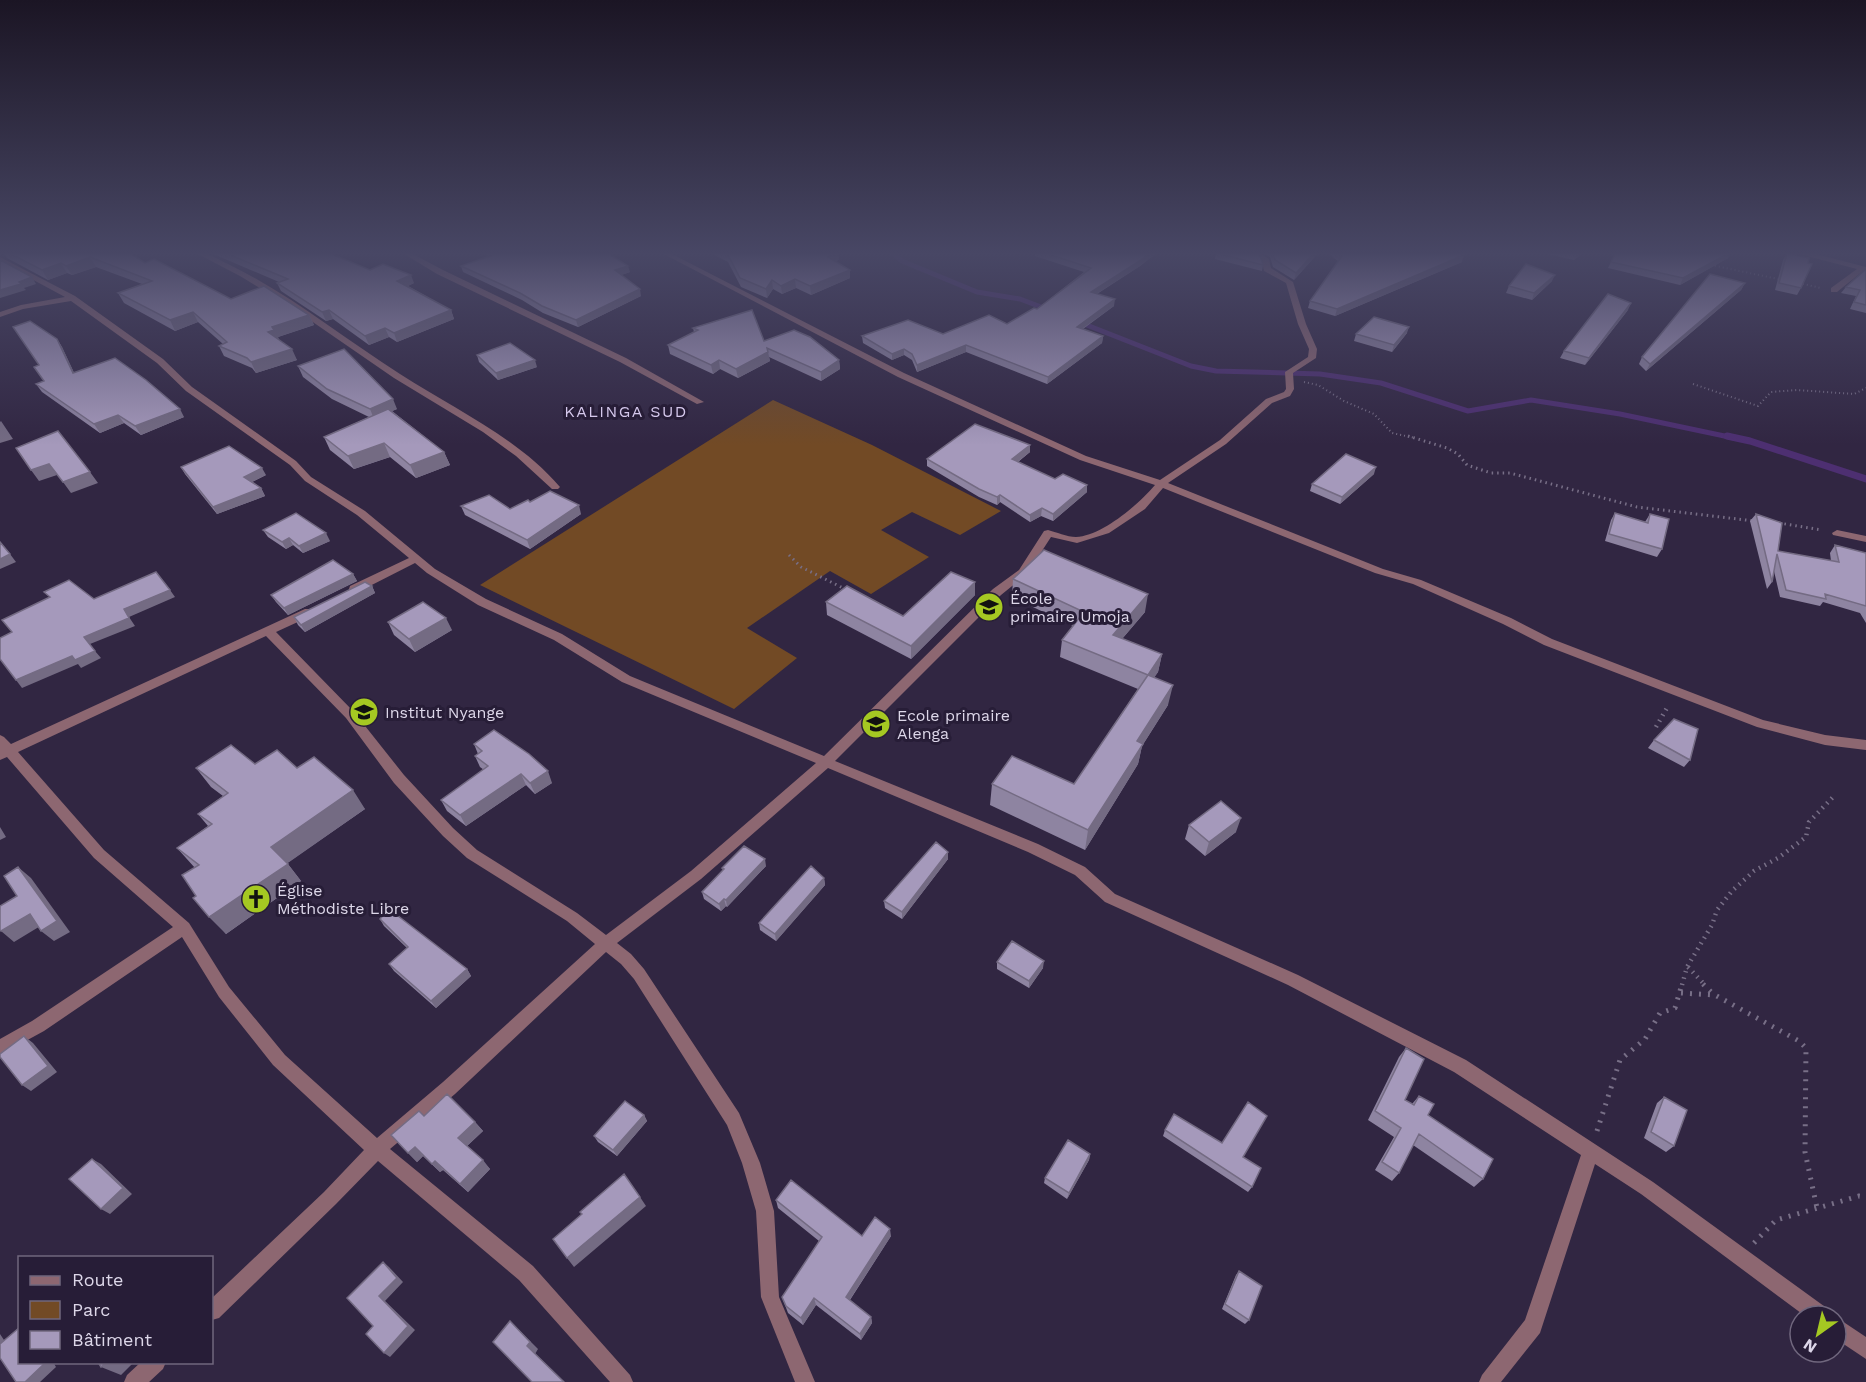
<svg xmlns="http://www.w3.org/2000/svg" width="1866" height="1382" viewBox="0 0 1866 1382" font-family="'Work Sans',sans-serif">
	<style>
		.green { fill: #724a25 }
		.lines { fill: none; stroke-linecap: round; stroke-linejoin: round }
		.stream-far1 { stroke: #4d2f71; stroke-width: 5 }
		.stream { stroke: #4d2f71; stroke-width: 7 }
		.path-far3 { stroke: #786f87; stroke-width: 2; stroke-dasharray: 1 3; stroke-linecap: butt }
		.path-far2 { stroke: #786f87; stroke-width: 3; stroke-dasharray: 1.5 4; stroke-linecap: butt }
		.path-far1 { stroke: #786f87; stroke-width: 4.5; stroke-dasharray: 1.5 5; stroke-linecap: butt }
		.path { stroke: #786f87; stroke-width: 5; stroke-dasharray: 2 7; stroke-linecap: butt }
		.minor { fill: #8d6771; fill-rule: evenodd }
		.wall { fill: #8e84a1 }
		.shaded-wall { fill: #746b83 }
		.building { fill: #a599bb; stroke: #746b83; stroke-width: 1.5 }
		.labels { text-anchor: middle; dominant-baseline: central; stroke-width: 6; stroke-linejoin: round; paint-order: stroke }
		.far-quarter-label { font-size: 16px; letter-spacing: 1.5px; fill: #d5c8ec; stroke: #271d37 }
		.poi-label { font-size: 16px; fill: #ddd7e9; stroke: #271d37; text-anchor: start }
	</style>
	<rect width="100%" height="100%" fill="#312642"/>
	<!-- green -->
	<path class="green" d="M773,400L872,445L1001,511L960,535L912,512L881,530L929,557L871,594L830,571L747,628L797,658L734,709L480,585Z"/>
	<g class="lines">
		<!-- stream-far1 -->
		<path class="stream-far1" d="M891,252L902,261L977,292L1020,299L1049,310
			M1079,322L1191,366L1216,371L1320,374L1381,383L1468,411L1531,400L1620,414L1734,438"/>
		<!-- stream -->
		<path class="stream" d="M1727,436L1750,441L1866,479"/>
		<!-- path-far3 -->
		<path class="path-far3" d="M1711,265L1783,280
			M1799,283L1821,288
			M1304,382L1318,385L1344,401L1374,414L1392,433L1415,438
			M1693,384L1758,406L1771,392L1797,390L1854,394L1866,388"/>
		<!-- path-far2 -->
		<path class="path-far2" d="M1408,436L1447,448L1458,454L1467,465L1491,473H1510L1637,507L1754,521
			M1779,523L1822,530
			M789,555L801,567L847,590"/>
		<!-- path-far1 -->
		<path class="path-far1" d="M1656,727L1668,706
			M1688,967L1705,985
			M1682,985L1687,967L1712,925L1717,910L1732,891L1754,871L1778,858L1806,837L1809,822L1835,795"/>
		<!-- path -->
		<path class="path" d="M1703,984L1714,995
			M1681,993L1715,995L1799,1041L1806,1048L1805,1152L1817,1208
			M1597,1131L1620,1060L1645,1039L1660,1013L1675,1008L1682,984
			M1754,1243L1776,1220L1859,1196L1866,1197"/>
		<!-- minor -->
		<path class="minor" d="M194,252C206,251 217,259 228,264C290,294 343,338 400,374C454,409 517,437 560,487L558,489H552L516,456L483,432L394,378L291,307L240,276Z
			M401,252H409L443,270L626,358L704,402L697,404L620,362L437,274Z
			M660,252H668L904,373L1086,456L1160,480L1220,440L1266,399L1284,392L1286,389L1285,372L1308,357L1309,349L1298,324L1286,283L1264,271L1262,262L1250,252H1258L1269,259L1271,268L1293,282L1306,324L1317,349L1316,358L1293,373L1294,389L1290,396L1272,403L1226,444L1168,483L1383,569L1421,580L1511,618L1552,639L1763,720L1825,735L1866,740V750L1825,745L1757,727L1544,645L1503,624L1413,584L1375,573L1163,488L1145,509L1109,533L1077,543L1051,537L1027,574L1001,595L835,761L1038,844L1085,867L1115,894L1298,975L1466,1060L1653,1182L1828,1309L1830,1316H1805L1641,1194L1595,1164L1540,1333L1501,1382H1479L1482,1375L1525,1320L1581,1155L1454,1072L1288,985L1105,902L1075,875L1028,852L828,768L701,879L617,943L631,954L644,969L739,1113L760,1163L774,1211L779,1297L815,1382H795L761,1297L756,1211L742,1163L727,1125L634,979L621,964L606,952L455,1094L390,1149L533,1266L630,1375L633,1382H610L519,1280L378,1161L336,1204L219,1318L212,1320V1298L324,1192L364,1150L273,1065L219,997L182,937L44,1031L0,1055V1039L32,1021L173,927L94,858L7,757L0,760V735L4,737L11,744L305,609H313L315,612L313,615L276,632L354,712L404,775L453,828L477,850L577,913L606,935L691,871L816,763L622,682L554,640L478,605L427,573L415,563L358,592H350L349,589L350,586L409,558L357,515L305,481L290,465L186,391L157,363L71,301L23,309L0,317V312L21,305L65,297L0,262V257L75,296L163,359L192,387L296,461L311,477L365,511L435,569L486,599L562,634L630,676L824,756L993,589L1019,570L1044,531L1048,530C1056,532 1067,537 1076,537C1102,536 1139,504 1155,485L1080,460L898,377ZM266,636L346,718L394,783L443,836L467,858L567,921L595,944L443,1082L377,1138L285,1055L229,987L189,923L104,850L18,752Z
			M1799,252H1808L1866,267V271H1863L1837,292H1831V288L1857,269L1799,254Z
			M1837,530L1866,536V542L1833,535L1832,533Z
			M1836,1317L1866,1337V1359L1836,1339Z
			M141,1362H166L163,1369L149,1382H124L127,1375Z"/>
	</g>
	<!-- wall -->
	<path class="wall" d="M3,252H128L145,263L231,299L309,315L314,325L278,337L279,340L297,360L256,373L252,368L224,356L219,346L223,344L198,322L175,331L124,303L118,293L142,284L96,267L72,275L67,273L48,280L7,258Z
		M210,252H329H328L370,270L414,283L408,286L451,310L454,319L397,342L389,337L369,345L333,319L326,321L281,291L277,283L279,282L211,253Z
		M479,252H606L630,272L621,275L641,296L578,327L543,313L522,300L463,272L461,266L489,256Z
		M709,252H839V259L836,262L850,270V278L811,295L796,288L782,294L773,289L767,298L741,287L728,262Z
		M1035,252H1158L1140,266L1097,294L1114,306L1083,329L1103,336L1102,343L1047,384L966,352L917,372L912,360L904,355L892,360L863,343L862,336L943,334L1007,324L1037,309L1084,272L1035,256Z
		M1261,252H1319L1294,280L1273,267L1270,257Z
		M1326,252H1446L1462,262L1335,316L1308,308L1310,301L1338,261Z
		M1539,252H1584L1574,260Z
		M1216,253L1263,265L1262,271L1215,259Z
		M1787,253L1801,288L1797,295L1775,290L1783,260Z
		M1728,258L1680,285L1608,268L1611,262Z
		M1866,269V313L1850,309L1856,296L1841,293L1846,287Z
		M1552,281L1532,300L1506,293L1509,286Z
		M1745,283L1741,290L1646,371L1639,364L1642,357Z
		M1628,310L1585,365L1560,358L1564,351Z
		M693,328L764,341L839,360L840,369L821,381L769,357L770,361L738,378L720,369L713,374L670,354L668,345L694,332Z
		M1407,333L1392,352L1354,341L1356,334Z
		M57,339L62,347L74,373L184,417L141,435L124,423L100,433L42,392L36,384L44,381L39,365Z
		M477,355L537,367L498,380L479,362Z
		M298,366L397,409L392,411L444,452L450,465L416,478L390,457L354,469L330,450L324,437L369,417L332,399L303,377Z
		M1030,445V452L1018,462L1055,479L1087,485V492L1053,521L1041,516L1030,522L1000,502L997,505L979,497L927,466V459Z
		M181,467L266,475L252,482L261,488L265,496L217,514L185,474Z
		M1374,474L1340,504L1310,491L1312,484Z
		M530,502L581,514L530,549L465,515L461,506L510,509Z
		M1615,513L1645,522L1650,514L1662,549L1657,557L1605,541L1611,520Z
		M1756,514L1778,551L1831,561L1830,553L1835,545L1866,553V623L1860,613L1823,602L1820,606L1780,597L1774,571L1772,582L1767,589L1750,521Z
		M263,530L330,541L303,553L293,545L286,549L268,537Z
		M353,574L357,581L288,615L276,602L271,595Z
		M1013,579L1145,612L1122,639L1162,654L1158,672L1154,677L1168,705L1142,746L1138,764L1085,850L990,805L992,784H1074L1138,689L1060,657L1062,640L1073,626L1012,597Z
		M975,582V595L911,659L827,615L826,602L903,616Z
		M372,586L375,593L305,632L298,625L294,617Z
		M388,622L452,630L415,652L394,635Z
		M1654,740L1690,760L1684,767L1648,748Z
		M474,744L552,783L535,794L526,785L466,826L447,811L441,800L484,770L480,767L475,756L478,754Z
		M255,764L297,768L365,809L287,863L301,881L226,934L196,896L195,868L177,848L208,826L198,814L223,796L211,787L196,768Z
		M1189,825L1236,832L1205,856L1185,839Z
		M948,852V859L902,919L885,908L884,901Z
		M766,866L727,907L726,906L721,911L704,899L702,892L723,871L722,868Z
		M824,878L825,885L776,941L760,930L759,923Z
		M380,919L467,969L471,976L436,1008L394,971L389,964L407,948L384,926Z
		M997,962L1043,968L1029,988L997,969Z
		M1406,1048L1405,1100L1412,1104L1419,1096L1428,1115L1483,1179L1474,1187L1413,1145L1399,1173L1392,1181L1375,1170L1394,1137L1368,1120L1399,1057Z
		M1664,1097L1674,1146L1666,1152L1644,1138L1657,1103Z
		M644,1115L647,1121L617,1156L598,1142L594,1136Z
		M424,1116L475,1122L483,1131L467,1146L490,1169L468,1192L443,1170L440,1172L423,1156L417,1162L391,1135Z
		M1165,1130L1222,1143L1243,1157L1252,1187L1248,1192L1163,1136Z
		M1090,1154L1089,1160L1067,1199L1044,1183L1045,1178Z
		M776,1200L862,1236H891L850,1300L871,1317L872,1323L861,1340L816,1305L803,1325L788,1313L782,1297L819,1241L778,1208Z
		M1239,1271L1249,1320L1245,1324L1222,1309L1236,1275Z"/>
	<!-- shaded-wall -->
	<path class="shaded-wall" d="M837,252H839V259L828,266V257Z
		M1151,252H1158L1140,266L1090,298L1091,292Z
		M1315,252H1319L1294,280L1296,273Z
		M1580,252H1584L1574,260L1577,254Z
		M1731,252L1728,258L1680,285L1683,278Z
		M1464,255L1462,262L1335,316L1337,309Z
		M90,257L96,267L72,275L66,266Z
		M61,263L67,273L48,280L42,270Z
		M628,266L630,272L616,277L615,270Z
		M850,270V278L811,295L810,286Z
		M411,275L414,283L401,289L397,281Z
		M1555,275L1552,281L1532,300L1534,293Z
		M32,277L36,284L24,288L26,290L0,298V290Z
		M795,279L796,288L782,294L781,286Z
		M772,280L773,289L767,298L766,289Z
		M1745,283L1741,290L1646,371L1650,364Z
		M640,289L641,296L578,327L576,320Z
		M1115,299L1114,306L1076,333L1077,327Z
		M1631,303L1628,310L1585,365L1589,358Z
		M329,310L333,319L326,321L322,312Z
		M451,310L454,319L397,342L394,333Z
		M193,312L198,322L175,331L170,320Z
		M309,315L314,325L278,337L279,340L268,332L272,327Z
		M1409,327L1407,333L1392,352L1394,345Z
		M385,328L389,337L369,345L365,336Z
		M1103,336L1102,343L1047,384L1048,377Z
		M57,339L62,347L78,381L73,373Z
		M966,345V352L917,372V365Z
		M292,349L297,360L256,373L251,362Z
		M904,349V355L892,360V354Z
		M768,352L770,361L738,378L736,369Z
		M535,360L537,367L498,380L496,373Z
		M719,360L720,369L713,374L711,365Z
		M839,360L840,369L821,381V372Z
		M393,399L397,409L374,419L370,409Z
		M180,409L184,417L141,435L135,426Z
		M118,415L124,423L100,433L94,424Z
		M1,421L13,439L0,443V422Z
		M384,443L390,457L354,469L348,456Z
		M1030,445V452L1012,466V459Z
		M444,452L450,465L416,478L410,465Z
		M49,464L57,475L39,481L31,470Z
		M1376,467L1374,474L1340,504L1342,497Z
		M262,468L266,475L248,484L244,477Z
		M90,472L98,483L71,493L63,482Z
		M1087,485V492L1053,521V514Z
		M261,488L265,496L217,514L213,507Z
		M1000,495V502L997,505V497Z
		M579,505L581,514L530,549L527,540Z
		M1042,508L1041,516L1030,522V515Z
		M326,533L330,541L303,553L299,546Z
		M289,538L293,545L286,549L282,542Z
		M10,554L16,562L0,569V559Z
		M353,574L357,581L288,615L284,608Z
		M975,582V595L911,659V646Z
		M372,586L375,593L305,632L301,625Z
		M170,590L175,597L129,617L135,626L90,644L84,637L124,609Z
		M1148,594L1145,612L1110,653L1113,635Z
		M446,618L452,630L415,652L409,639Z
		M95,651L101,658L81,668L78,664L22,688L16,680L72,656Z
		M1162,654L1158,672L1145,692L1148,675Z
		M1173,685L1168,705L1142,746L1138,764L1085,850L1088,830L1137,741Z
		M548,771L552,783L535,794L530,783Z
		M521,774L526,785L466,826L460,815Z
		M353,790L365,809L285,865L271,847Z
		M1241,818L1236,832L1205,856L1209,842Z
		M0,827L6,837L0,840Z
		M948,852V859L902,919V912Z
		M765,859L766,866L727,907L726,900Z
		M288,864L301,881L226,934L209,917Z
		M18,867L31,878L70,932L54,941L41,931Z
		M824,878L825,885L776,941L775,934Z
		M724,899L726,906L721,911L719,904Z
		M30,914L42,925L14,942L1,931Z
		M1044,961L1043,968L1029,988V981Z
		M467,969L471,976L436,1008L431,1001Z
		M24,1036L33,1043L57,1072L31,1091L22,1085Z
		M644,1115L647,1121L617,1156L613,1150Z
		M475,1122L483,1131L466,1147L458,1138Z
		M415,1147L423,1156L417,1162L408,1153Z
		M1090,1154L1089,1160L1067,1199L1069,1193Z
		M92,1159L101,1164L132,1194L110,1214L101,1209Z
		M483,1160L490,1169L468,1192L460,1184Z
		M435,1161L443,1170L440,1172L432,1164Z
		M640,1197L646,1206L574,1267L567,1258Z
		M890,1229L891,1236L847,1304L846,1297Z
		M383,1262L389,1267L403,1282L385,1301L415,1330L390,1357L384,1353L379,1296Z
		M814,1298L816,1305L803,1325L801,1318Z
		M871,1317L872,1323L861,1340L860,1334Z
		M510,1321L538,1349L535,1354L565,1382L527,1346Z
		M0,1334L10,1349L0,1345Z
		M45,1362H53L56,1367L40,1382H25Z
		M106,1362H134L121,1375L101,1367Z"/>
	<!-- building -->
	<path class="building" d="M7,252H128L145,263L154,259L231,299L264,286L309,315L272,327L274,330L268,332L292,349L251,362L247,358L219,346L227,342L193,312L170,320L118,293L152,281L90,257L66,266L61,263L42,270Z
		M223,252H327L370,270L383,264L411,275L397,281L451,310L394,333L385,328L365,336L329,310L322,312L277,283L288,279Z
		M491,252H606L628,266L615,270L640,289L576,320L542,306L520,293L461,266L496,254Z
		M724,252H837L828,257L850,270L810,286L795,279L781,286L772,280L766,289L740,278L727,253Z
		M1042,252H1151L1141,260L1091,292L1115,299L1077,327L1103,336L1048,377L966,345L917,365L912,354L904,349L892,354L862,336L908,320L943,334L989,315L1007,324L1034,308L1037,309L1091,268Z
		M1218,252H1256L1261,257L1263,265L1216,253Z
		M1272,252H1315L1296,273L1275,260Z
		M1335,252H1446L1464,255L1337,309L1310,301L1342,256Z
		M1568,252H1580L1577,254Z
		M1616,252H1731L1683,278L1611,262Z
		M1787,253L1809,258L1808,263L1812,264L1801,288L1779,283Z
		M0,260L32,277L19,282L21,284L0,290Z
		M1526,264L1555,275L1534,293L1509,286Z
		M1866,269V305L1854,302L1860,290L1846,287Z
		M1710,274L1745,283L1650,364L1642,357Z
		M1608,294L1631,303L1589,358L1564,351Z
		M752,310L764,341L794,330L810,337L839,360L821,372L767,348L768,352L736,369L719,360L711,365L668,345L698,330L693,328Z
		M1374,317L1409,327L1394,345L1356,334Z
		M30,321L57,339L73,373L115,358L146,380L180,409L135,426L118,415L94,424L36,384L44,381L34,367L39,365L13,327Z
		M510,343L535,360L496,373L477,355Z
		M344,349L393,399L370,409L327,389L298,366Z
		M388,409L444,452L410,465L384,443L348,456L324,437Z
		M975,424L1030,445L1012,459L1055,479L1063,474L1087,485L1053,514L1042,508L1030,515L1000,495L997,497L979,489L927,459Z
		M58,431L90,472L63,482L49,464L31,470L16,448Z
		M229,446L262,468L244,477L261,488L213,507L181,467Z
		M1346,454L1376,467L1342,497L1312,484Z
		M550,491L579,505L527,540L461,506L489,495L510,509L528,500L530,502Z
		M296,513L326,533L299,546L289,538L282,542L263,530Z
		M1615,513L1648,523L1650,514L1669,519L1662,549L1609,534Z
		M1756,514L1782,523L1778,551L1839,562L1835,545L1866,553V606L1825,594L1826,599L1786,590L1777,554L1772,582Z
		M0,542L10,554L0,559Z
		M1044,550L1148,594L1113,635L1162,654L1148,675L1062,640L1084,612L1013,579Z
		M333,560L353,574L284,608L271,595Z
		M156,572L170,590L124,609L129,618L84,637L95,651L75,660L72,656L16,680L0,659V638L12,632L2,620L50,597L44,592L69,580L94,599Z
		M951,572L975,582L911,646L826,602L847,586L903,616Z
		M365,582L372,586L301,625L294,617Z
		M423,602L446,618L409,639L388,622Z
		M1148,675L1173,685L1137,741L1143,744L1088,830L992,784L1012,756L1074,784Z
		M1674,719L1698,729L1690,760L1654,740Z
		M494,730L529,754L548,771L530,783L521,774L460,815L441,800L488,766L475,756L482,751L474,744Z
		M231,745L255,764L277,750L297,768L314,757L353,790L271,847L288,864L209,917L193,898L196,896L182,875L199,865L177,848L212,824L198,814L228,793L196,768Z
		M1221,801L1241,818L1209,842L1189,825Z
		M936,842L948,852L902,912L884,901Z
		M744,846L765,859L726,900L724,899L719,904L702,892L724,869L722,868Z
		M811,866L824,878L775,934L759,923Z
		M18,867L57,921L41,931L30,914L1,931L0,930V906L17,896L4,876Z
		M389,909L467,969L431,1001L389,964L408,947L380,919Z
		M1012,941L1044,961L1029,981L997,962Z
		M24,1036L48,1066L22,1085L0,1057V1054Z
		M1406,1048L1424,1059L1405,1100L1414,1105L1419,1096L1434,1104L1428,1115L1493,1159L1483,1179L1419,1134L1399,1173L1382,1162L1401,1128L1375,1111Z
		M447,1094L475,1122L458,1138L483,1160L460,1184L435,1161L432,1164L415,1147L408,1153L391,1135L419,1111L424,1116Z
		M1664,1097L1687,1110L1674,1146L1651,1132Z
		M625,1101L644,1115L613,1150L594,1136Z
		M1248,1102L1267,1116L1243,1157L1261,1168L1252,1187L1165,1130L1174,1114L1222,1143Z
		M1068,1140L1090,1154L1069,1193L1045,1178Z
		M92,1159L123,1188L101,1209L69,1179Z
		M624,1174L640,1197L567,1258L553,1239L582,1214L580,1212Z
		M791,1180L862,1236L875,1217L890,1229L846,1297L871,1317L860,1334L814,1298L801,1318L786,1306L782,1297L822,1237L776,1200Z
		M383,1262L397,1278L379,1296L408,1326L384,1353L366,1334L373,1326L347,1298Z
		M1239,1271L1262,1286L1249,1320L1225,1304Z
		M510,1321L530,1342L527,1346L564,1382H532L493,1342Z
		M20,1327V1362L45,1363L25,1382H16L0,1358V1344Z
		M98,1362H106L101,1367Z"/>
	<!-- sky -->
	<linearGradient id="sky" x2="0" y2="1"><stop stop-color="#1b1524"/><stop offset="0.57" stop-color="#484765"/><stop offset="1" stop-color="#484765" stop-opacity="0"/></linearGradient>
	<rect width="1866" height="445" fill="url(#sky)"/>
	<!-- icons -->
	<defs>
		<g id="school-disc" transform="scale(1.5)"><circle r="9.5" fill="#a5c822" stroke="#271d37"/><path d="M0-5L7-2L0 1L-7-2ZM-4 1L0 2.5L4 1V4Q0 6-4 4Z" fill="#111"/></g>
		<g id="church-disc" transform="scale(1.5)"><circle r="9.5" fill="#a5c822" stroke="#271d37"/><path d="M-1.2-6h2.4v3.5h3.3v2.4h-3.3V6h-2.4V-.1h-3.3v-2.4h3.3Z" fill="#111"/></g>
	</defs>
	<g fill-rule="evenodd">
		<use href="#school-disc" x="989" y="607"/>
		<use href="#school-disc" x="364" y="712"/>
		<use href="#school-disc" x="876" y="724"/>
		<use href="#church-disc" x="256" y="899"/>
	</g>
	<g class="labels">
		<!-- far-quarter labels -->
		<g class="far-quarter-label">
			<text x="626" y="411">KALINGA SUD</text>
		</g>
		<!-- poi labels -->
		<g class="poi-label">
			<text x="1010" y="598">École<tspan x="1010" dy="18">primaire Umoja</tspan></text>
			<text x="385" y="712">Institut Nyange</text>
			<text x="897" y="715">Ecole primaire<tspan x="897" dy="18">Alenga</tspan></text>
			<text x="277" y="890">Église<tspan x="277" dy="18">Méthodiste Libre</tspan></text>
		</g>
	</g>
	<!-- legend -->
	<rect x="18" y="1256" width="195" height="108" fill="#271d37" stroke="#70677e" stroke-width="1.5"/>
	<rect x="30" y="1276" width="30" height="9" fill="#8d6771" stroke="#70677e" stroke-width="1.5"/>
	<text x="72" y="1286" font-size="18" fill="#ddd7e9">Route</text>
	<rect x="30" y="1301" width="30" height="18" fill="#724a25" stroke="#70677e" stroke-width="1.5"/>
	<text x="72" y="1316" font-size="18" fill="#ddd7e9">Parc</text>
	<rect x="30" y="1331" width="30" height="18" fill="#a599bb" stroke="#70677e" stroke-width="1.5"/>
	<text x="72" y="1346" font-size="18" fill="#ddd7e9">Bâtiment</text>
	<!-- north arrow -->
	<g transform="translate(1818 1334) rotate(214)"><circle r="28" fill="#271d37" stroke="#70677e" stroke-width="1.5"/>
	<path d="M0-4.5L10 22L0 15L-10 22Z" fill="#a5c822"/>
	<text y="-9" font-size="16" font-weight="bold" text-anchor="middle" fill="#ddd7e9">N</text>
	</g>
</svg>
